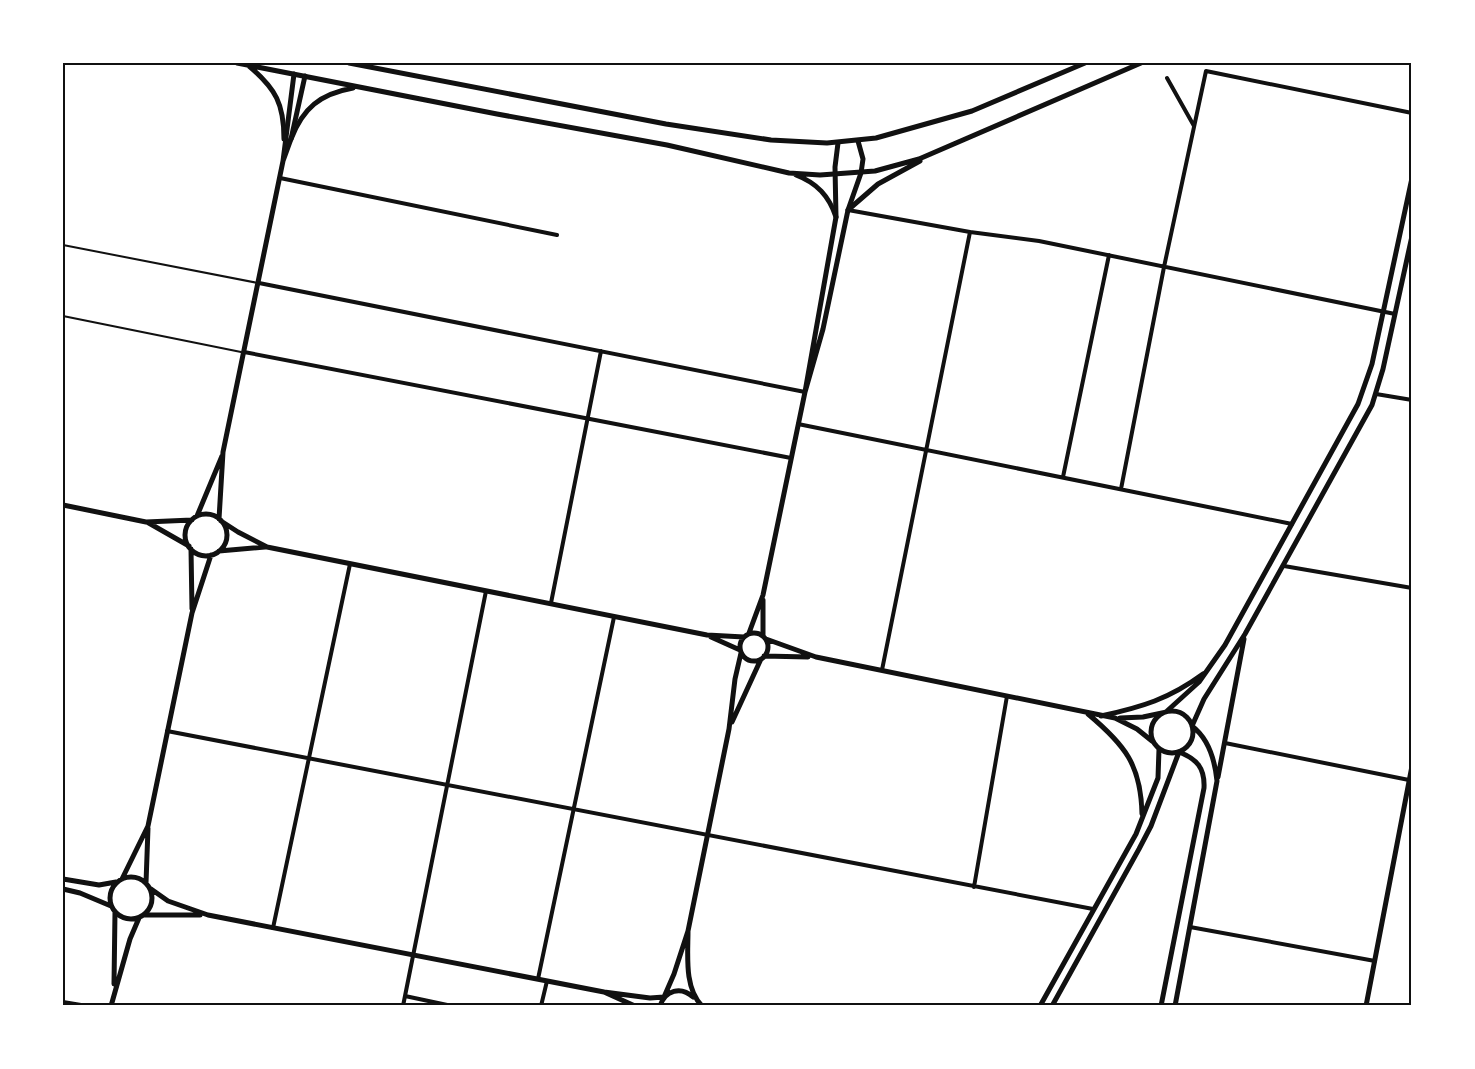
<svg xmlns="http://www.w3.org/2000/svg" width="1475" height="1069" viewBox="0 0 1475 1069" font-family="'Fira Sans Condensed',sans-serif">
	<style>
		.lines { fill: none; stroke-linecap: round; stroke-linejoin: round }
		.service { stroke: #111; stroke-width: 2 }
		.minor { stroke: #111; stroke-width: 4 }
		.tertiary { stroke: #111; stroke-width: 5 }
		.secondary { stroke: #111; stroke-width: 5 }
		.neatline { fill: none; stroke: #111; stroke-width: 2 }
	</style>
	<rect width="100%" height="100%" fill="#fff"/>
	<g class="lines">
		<!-- service -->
		<path class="service" d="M63,245L258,283
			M63,316L241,352"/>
		<!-- minor -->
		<path class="minor" d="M1167,78L1194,126
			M280,178L557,235
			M848,210L970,232L1039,241L1395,314
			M259,283L805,392
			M244,352L791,458
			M1376,394L1412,400
			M798,424L1292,524
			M1063,477L1109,255
			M1121,489L1164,267L1206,71L1412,113
			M1284,566L1412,588
			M551,603L601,351
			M882,670L970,232
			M167,731L1093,909
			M1225,743L1409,780
			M974,887L1007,696
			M1190,927L1375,961
			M273,928L350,564
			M538,979L614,617
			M405,996L452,1006
			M63,1002L87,1006
			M403,1006L486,591
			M541,1006L547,981"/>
		<!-- tertiary -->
		<path class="tertiary" d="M294,74L283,161L291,139L305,76
			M838,143L835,167L836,217L805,392L823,329L848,210L861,173L863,159L858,141
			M63,505L146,522L192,520
			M185 535a21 21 0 1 1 42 0a21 21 0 1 1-42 0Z
			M197,516L222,456
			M219,519L223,452L283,161
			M221,521L238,532L267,547L707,635L744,637
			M147,522L189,546
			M191,549L192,609
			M219,551L265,547
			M740 647a14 14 0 1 1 28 0a14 14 0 1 1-28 0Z
			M749,633L763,595L805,392
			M763,636V600
			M711,637L740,650
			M766,639L816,657L1115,718L1137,729L1152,741
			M764,656L808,657
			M1088,714C1125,745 1141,765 1142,814
			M1120,718L1143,717L1162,713
			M732,722L761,659
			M110 898a21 21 0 1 1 42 0a21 21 0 1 1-42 0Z
			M63,879L99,885L116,882
			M122,879L148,826L192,613L211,555
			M146,883L148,828
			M63,889L80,893L111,906
			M151,889L168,901L208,915L604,992
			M145,915H200
			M688,931L729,729L735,679L741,653
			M114,984L115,912
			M111,1006L130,939L139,918
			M635,1006L604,992L650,998L664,997L674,974L688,931C688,955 684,988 702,1006
			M660,1006C665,990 681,986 693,997
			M1040,1006L1136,834L1158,778L1159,749
			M1052,1006L1139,849L1151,826L1179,752
			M1366,1006L1412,766"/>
		<!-- secondary -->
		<path class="secondary" d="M237,63L497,114L667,145L789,173L820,175L875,171L919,159L1141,63
			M349,63L666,124L771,140L827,143L876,138L972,111L1085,63
			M249,66C276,89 284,104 284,139
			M291,139C303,108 320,94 353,88
			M796,175C817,183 829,196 836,217
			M848,210L878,184L920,161
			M1151 732a21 21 0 1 1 42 0a21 21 0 1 1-42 0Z
			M1167,711L1199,682L1225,645L1358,404L1372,364L1412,178
			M1101,716C1142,707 1169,699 1203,674
			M1218,777L1244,639
			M1161,1006L1204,788C1205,768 1197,759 1179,752
			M1175,1006L1217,781C1215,761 1209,739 1192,726L1204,699L1245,634L1372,405L1383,369L1412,236"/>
	</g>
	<!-- border -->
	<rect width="1475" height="1069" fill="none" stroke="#ffffff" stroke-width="129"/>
	<rect x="64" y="64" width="1346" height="940" class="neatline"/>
</svg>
